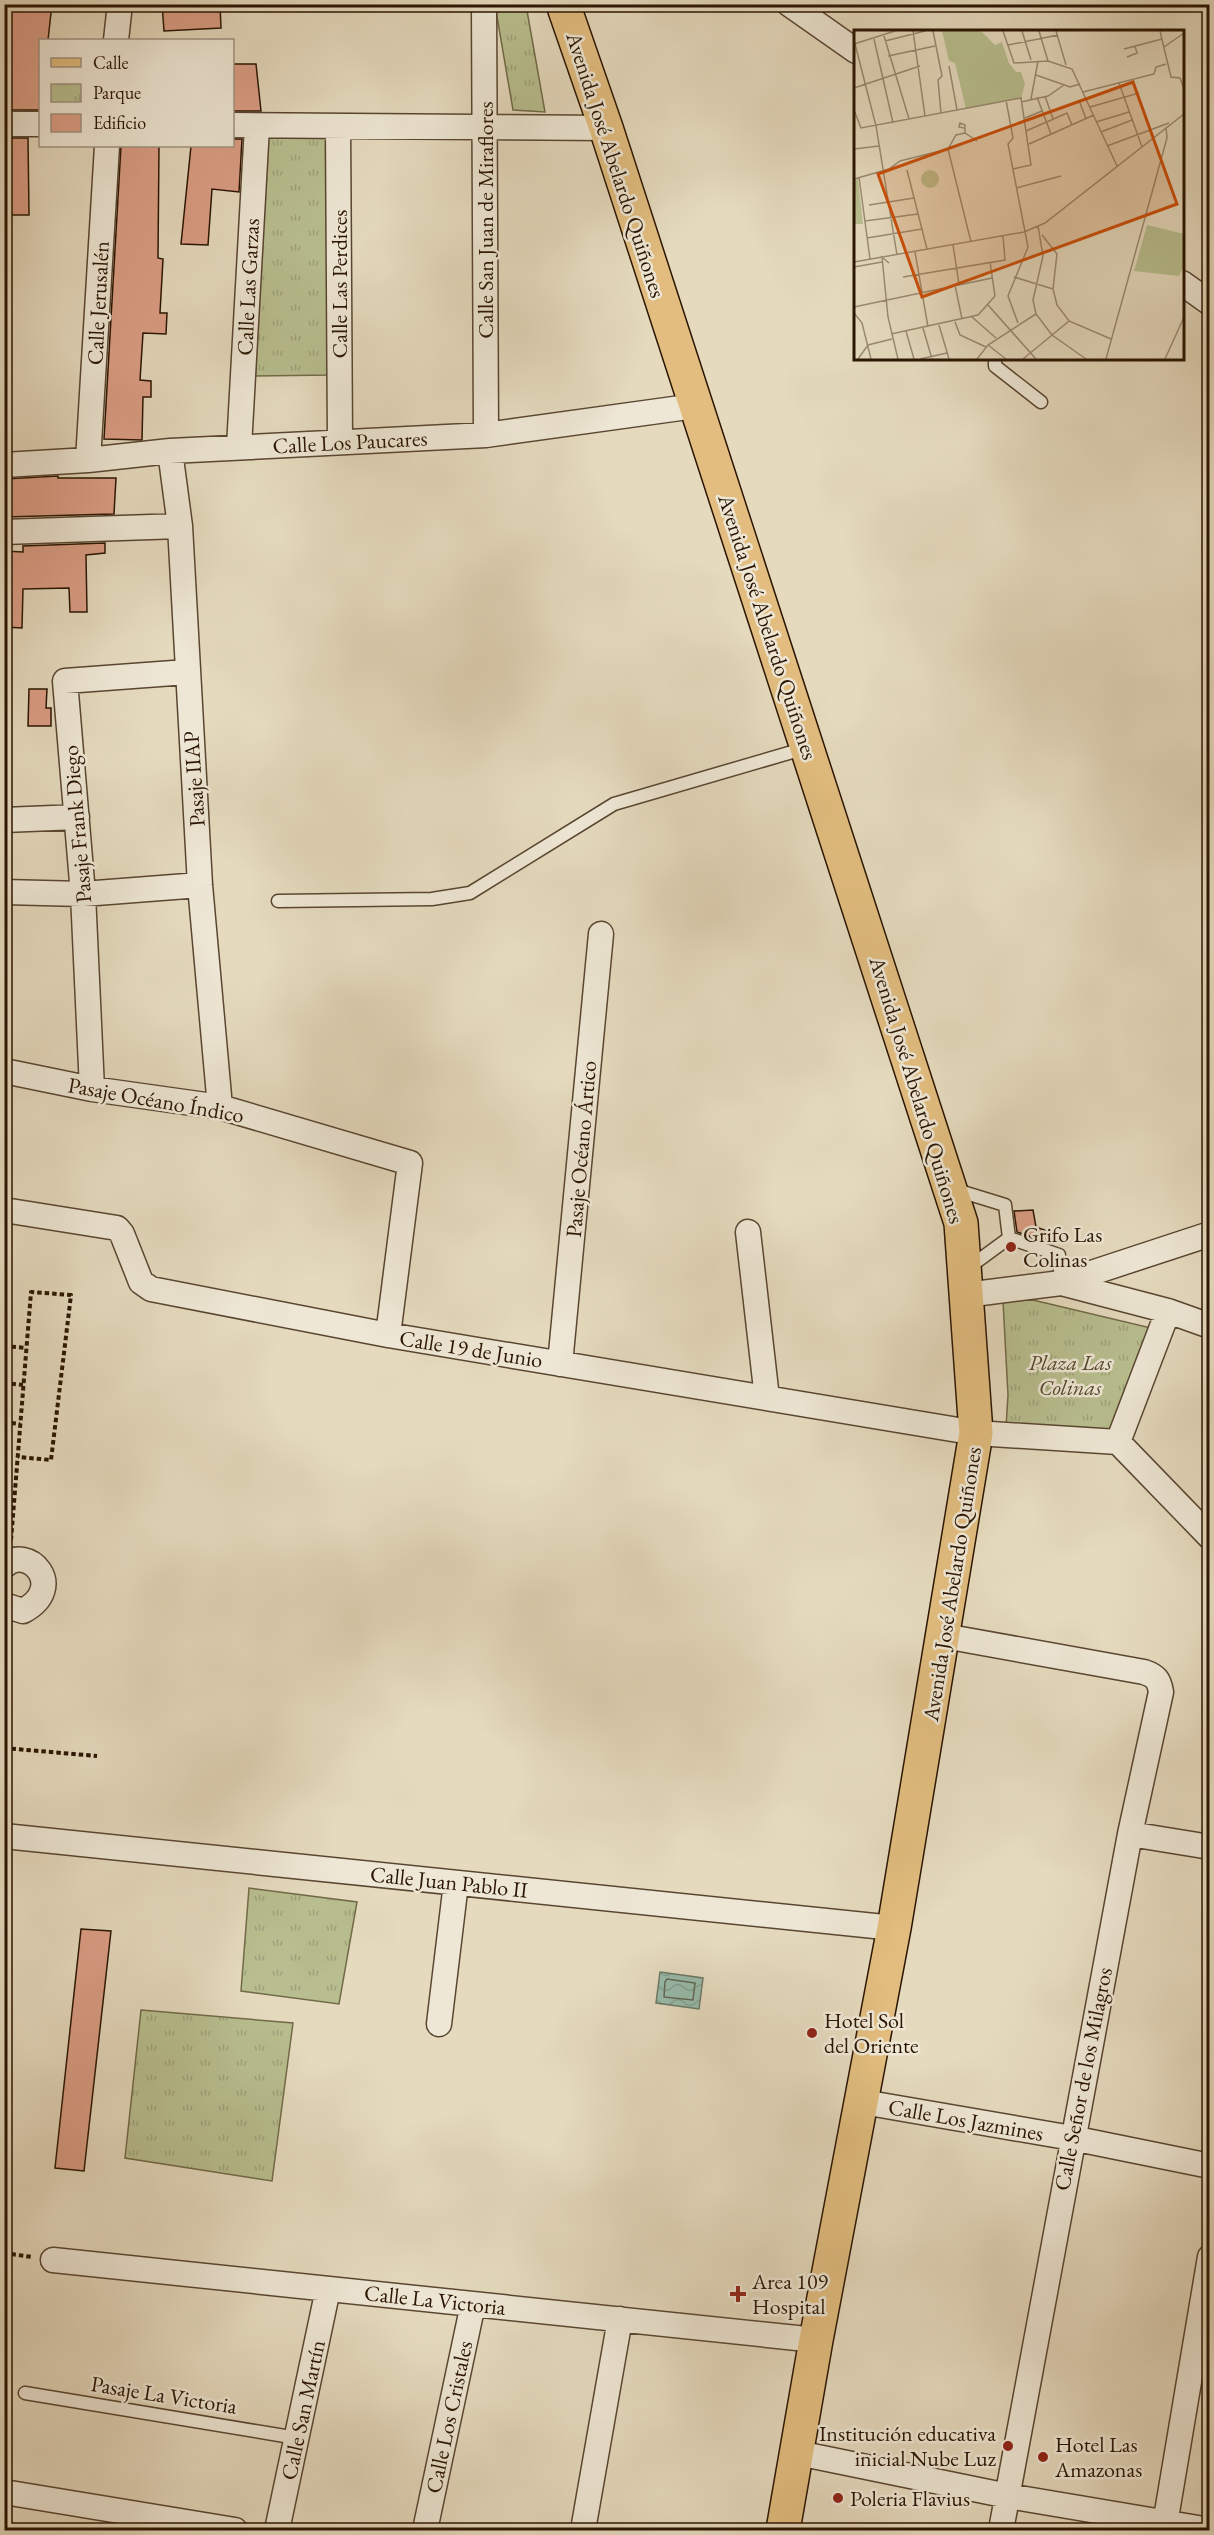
<svg xmlns="http://www.w3.org/2000/svg" width="1214" height="2535" viewBox="0 0 1214 2535" font-family="'EB Garamond',serif">
	<style>
		.park { fill: url(#park-tufts); stroke: #716a48; stroke-width: 1.5 }
		.water { fill: url(#water-waves); stroke: #6b7967; stroke-width: 1.5 }
		.lines { fill: none; stroke-linecap: round; stroke-linejoin: round }
		.shore { stroke: #606856; stroke-width: 1.5 }
		.building { fill: #db9e86; stroke: #2a1502; stroke-width: 1.5 }
		.lane-casing { stroke: #594631; stroke-width: 15 }
		.street-casing { stroke: #594631; stroke-width: 27 }
		.primary-casing { stroke: #2a1502; stroke-width: 36 }
		.path { stroke: #2a1502; stroke-width: 4; stroke-dasharray: 4.5 3; stroke-linecap: butt }
		.lane { stroke: #eee7d5; stroke-width: 12 }
		.street { stroke: #eee7d5; stroke-width: 24 }
		.primary { stroke: #e2bd7f; stroke-width: 33 }
		.poi-dot { fill: #8f2418; stroke: #eee7d5; stroke-width: 2 }
		.labels { text-anchor: middle; dominant-baseline: central; stroke-width: 5; stroke-linejoin: round; paint-order: stroke }
		.street-label { font-size: 22px; fill: #2a1502; stroke: #eee7d5 }
		.poi-label { font-size: 22px; fill: #2a1502; stroke: #eee7d5; text-anchor: start }
		.park-label { font-size: 22px; font-style: italic; fill: #55482c; stroke: #eee7d5 }
		.inset-road { fill: none; stroke: #9a8b73; stroke-width: 1.5 }
		.view { fill: #cc4f0a; fill-opacity: 0.15; stroke: #cc4f0a; stroke-width: 3 }
		.inset-edge { fill: none; stroke: #2a1502; stroke-width: 3 }
	</style>
	<defs>
		<pattern id="park-tufts" width="24" height="20" patternUnits="userSpaceOnUse" patternTransform="scale(1.5)"><rect width="24" height="20" fill="#b8be8f"/><path d="M3 7l-1-3M5 7V3M7 7l1-3M15 17l-1-3M17 17v-4M19 17l1-3" fill="none" stroke="#9ea27a"/></pattern>
		<pattern id="water-waves" width="16" height="10" patternUnits="userSpaceOnUse" patternTransform="scale(1.5)"><rect width="16" height="10" fill="#97bbab"/><path d="M0 5q4-4 8 0t8 0" fill="none" stroke="#82a092"/></pattern>
	</defs>
	<rect width="100%" height="100%" fill="#e5dabe"/>
	<filter id="stains"><feTurbulence type="fractalNoise" baseFrequency=".00333" numOctaves="4"/><feColorMatrix values="0 0 0 0 .2 0 0 0 0 .09 0 0 0 0 .02 0 0 0 .5 -.17"/></filter>
	<radialGradient id="worn" r=".72"><stop offset=".6" stop-color="#630" stop-opacity="0"/><stop offset="1" stop-color="#630" stop-opacity=".3"/></radialGradient>
	<!-- park -->
	<path class="park" d="M495,5H526L545,112L513,110Z
		M260,133H339L332,375L247,376Z
		M1033,1300L1151,1328L1108,1448L1005,1443L1008,1395L1003,1301Z
		M249,1888L357,1902L339,2004L241,1991Z
		M141,2010L293,2023L272,2181L125,2158Z"/>
	<!-- water -->
	<path class="water" d="M660,1972L703,1978L699,2009L656,2003Z"/>
	<g class="lines">
		<!-- shore -->
		<path class="shore" d="M667,1979L695,1983L693,2000L664,1997L665,1982Z"/>
	</g>
	<!-- building -->
	<path class="building" d="M4,4H52L48,40H40V110H4Z
		M162,4H220L221,28L164,31Z
		M232,64H256L261,111H232Z
		M4,138H28L29,215H4Z
		M232,139H242L239,192L212,189L208,245L181,244L191,146H232Z
		M121,146H159L158,258L163,259L160,313H167L166,334L143,333L140,380L151,381V397H143L142,440L104,439Z
		M58,476V478H116L114,514L4,517V479Z
		M105,543V553L86,555L87,612H70L69,588L23,589L22,628L4,627V551L23,552V546Z
		M29,689H47L46,708H51V726H28Z
		M1033,1210L1036,1227L1055,1234L1052,1244L1017,1232L1014,1211Z
		M81,1929L111,1931L84,2171L55,2168Z"/>
	<g class="lines">
		<!-- lane casing -->
		<g class="lane-casing">
			<path id="lane" d="M995,358V366L1041,402
				M278,901L432,899L470,893L614,804L806,748
				M953,1189L1005,1205L1009,1238L968,1268
				M1009,1238L1059,1255L1061,1283
				M25,2393L297,2438"/>
		</g>
		<!-- street casing -->
		<g class="street-casing">
			<path id="street" d="M484,4L486,435
				M789,4L856,51
				M116,40L120,4
				M4,124H40
				M232,125L606,128
				M338,126L340,442
				M1182,283L1210,303
				M239,447L257,126
				M170,451L180,526L200,885L220,1107
				M88,460L107,146
				M4,465L88,460L170,451L486,435L695,406
				M4,532L180,526
				M4,820L77,817
				M4,892L83,894L200,885
				M4,1071L92,1089L220,1107L410,1163L388,1335
				M92,1089L83,894L65,681L187,672
				M4,1210L117,1228L122,1234L141,1282L151,1289L388,1335L976,1433L1118,1442L1210,1537
				M748,1232L767,1398
				M1061,1283L1210,1234
				M966,1295L1061,1283L1168,1311L1210,1326
				M560,1364L601,934
				M1118,1442L1168,1311
				M4,1566C28,1543 68,1587 23,1611L4,1605
				M944,1636L1144,1672C1156,1676 1159,1680 1161,1692L1130,1834L1001,2530
				M1130,1834L1210,1847
				M4,1836L894,1928
				M439,2024L456,1883
				M863,2102L1072,2138L1210,2166
				M53,2260L816,2340
				M798,2453L1008,2496L1210,2530
				M4,2492L235,2530
				M277,2530L328,2289
				M425,2530L473,2304
				M583,2530L620,2319
				M1164,2530L1210,2257"/>
		</g>
		<!-- primary casing -->
		<g class="primary-casing">
			<path id="primary" d="M563,4L606,128L961,1223L976,1433L894,1928L816,2340L783,2530"/>
		</g>
		<!-- path -->
		<path class="path" d="M4,1346L26,1348
			M4,1383L23,1385
			M4,1422L20,1424
			M11,1540L31,1292L71,1295L51,1460L18,1457
			M4,1748L97,1756
			M4,2253L32,2257"/>
		<!-- lane -->
		<use href="#lane" class="lane"/>
		<!-- street -->
		<use href="#street" class="street"/>
		<!-- primary -->
		<use href="#primary" class="primary"/>
	</g>
	<!-- markers -->
	<g class="poi-dot">
		<circle cx="1011" cy="1247" r="6"/>
		<circle cx="812" cy="2033" r="6"/>
		<path d="M735 2285h6v6h6v6h-6v6h-6v-6h-6v-6h6z"/>
		<circle cx="1008" cy="2446" r="6"/>
		<circle cx="1043" cy="2457" r="6"/>
		<circle cx="838" cy="2498" r="6"/>
	</g>
	<g class="labels">
		<!-- street labels -->
		<g class="street-label">
			<text transform="translate(616 165) rotate(72)">Avenida José Abelardo Quiñones</text>
			<text transform="translate(485 220) rotate(-90)">Calle San Juan de Miraflores</text>
			<text transform="translate(339 284) rotate(-90)">Calle Las Perdices</text>
			<text transform="translate(248 287) rotate(-87)">Calle Las Garzas</text>
			<text transform="translate(98 303) rotate(-87)">Calle Jerusalén</text>
			<text transform="translate(350 442) rotate(-3)">Calle Los Paucares</text>
			<text transform="translate(768 627) rotate(72)">Avenida José Abelardo Quiñones</text>
			<text transform="translate(194 779) rotate(-94)">Pasaje IIAP</text>
			<text transform="translate(77 824) rotate(-95)">Pasaje Frank Diego</text>
			<text transform="translate(917 1090) rotate(73)">Avenida José Abelardo Quiñones</text>
			<text transform="translate(156 1100) rotate(10)">Pasaje Océano Índico</text>
			<text transform="translate(581 1149) rotate(-85)">Pasaje Océano Ártico</text>
			<text transform="translate(471 1349) rotate(9)">Calle 19 de Junio</text>
			<text transform="translate(952 1584) rotate(-81)">Avenida José Abelardo Quiñones</text>
			<text transform="translate(449 1882) rotate(6)">Calle Juan Pablo II</text>
			<text transform="translate(1083 2079) rotate(-79)">Calle Señor de los Milagros</text>
			<text transform="translate(966 2120) rotate(10)">Calle Los Jazmines</text>
			<text transform="translate(435 2300) rotate(6)">Calle La Victoria</text>
			<text transform="translate(164 2395) rotate(9)">Pasaje La Victoria</text>
			<text transform="translate(303 2410) rotate(-78)">Calle San Martín</text>
			<text transform="translate(449 2417) rotate(-78)">Calle Los Cristales</text>
		</g>
		<!-- poi labels -->
		<g class="poi-label">
			<text x="1023" y="1234">Grifo Las<tspan x="1023" dy="25">Colinas</tspan></text>
			<text x="824" y="2020">Hotel Sol<tspan x="824" dy="25">del Oriente</tspan></text>
			<text x="752" y="2281">Area 109<tspan x="752" dy="25">Hospital</tspan></text>
			<text x="996" y="2433" text-anchor="end">Institución educativa<tspan x="996" dy="25">inicial Nube Luz</tspan></text>
			<text x="1055" y="2444">Hotel Las<tspan x="1055" dy="25">Amazonas</tspan></text>
			<text x="850" y="2498">Poleria Flavius</text>
		</g>
		<!-- park labels -->
		<g class="park-label">
			<text x="1070" y="1362">Plaza Las<tspan x="1070" dy="25">Colinas</tspan></text>
		</g>
	</g>
	<!-- overview -->
	<g transform="translate(854 30)">
		<rect width="330" height="330" fill="#e5dabe"/>
		<path d="M4,149L9,194H0V150Z" fill="#b8be8f"/>
		<path d="M88,1H127L141,15L148,12L155,33L162,42H167L171,54L167,68L112,79L101,33L95,31ZM67 149a9 9 0 1 1 18 0a9 9 0 1 1-18 0ZM293,195L330,204V236L325,246L280,241Z" fill="#b8be8f"/>
		<path class="inset-road" d="M59,1L71,86M79,1L88,46L84,50L87,83M149,1L160,33L194,31L218,39L263,136M168,1L177,30M185,1L194,31M202,1L212,35M306,1L317,47L326,48L330,59M30,6L55,89M20,9L39,93M0,10L22,96L43,225M31,11L71,1M0,14L41,1M154,15L204,5M310,17L330,3M270,19L308,9M34,26L81,16M273,27L283,23L281,16M95,36L103,80M182,45L216,57L226,54M265,53L288,117M0,58L66,36M229,62L300,44L302,37L312,34M191,66L199,89M183,67L197,104M177,69L184,31M152,70L159,108L154,114L174,217L154,266L164,293M225,70L232,89M167,72L194,66L210,55M236,77L285,63M0,80L7,98L167,68L177,135L159,139M171,88L188,81M242,92L275,82M110,98L105,97L106,93L111,95V103M172,101L213,83L218,95M247,102L278,90M175,114L240,85M253,116L315,93M0,119L25,116M53,140L73,219M5,147L16,229M0,149L35,139L46,131L94,119M162,158L207,146M15,175L60,168M11,191L64,184M184,196L189,226L179,270L182,284L198,305L232,329M188,205L203,224L199,259L203,275L215,291L257,309M13,208L68,199M117,212L94,119L102,105L111,103L123,111M99,215L105,254M61,222L74,297M0,232L170,202L191,193L330,84M35,233L28,227L34,287L44,329M0,237L28,232M49,247L151,230L149,206M160,247L199,259M101,255L108,289M134,275L182,329M0,277L138,248M0,283L8,293L17,329M118,287L142,308M101,292L106,305L132,317M85,295L95,329M69,298L78,329M52,301L60,329M37,304L124,285L141,266L136,232M134,315L152,329M4,329L14,315L38,309M66,329L93,323M123,329L134,315L182,284M169,329L215,291M252,329L313,108L312,97M311,329L330,287"/>
		<path class="view" d="M279,52L323,174L68,267L24,144Z"/>
		<rect width="330" height="330" class="inset-edge"/>
	</g>
	<!-- margin -->
	<rect width="1214" height="2535" fill="none" stroke="#e5dabe" stroke-width="24"/>
	<rect x="6" y="6" width="1202" height="2523" fill="none" stroke="#2a1502" stroke-width="3"/>
	<rect x="12" y="12" width="1190" height="2511" fill="none" stroke="#2a1502" stroke-width="1.5"/>
	<!-- legend -->
	<rect x="39" y="39" width="195" height="108" fill="#eee7d5" stroke="#a09381" stroke-width="1.5"/>
	<rect x="51" y="58" width="30" height="9" fill="#e2bd7f" stroke="#a09381" stroke-width="1.5"/>
	<text x="93" y="69" font-size="18" fill="#2a1502">Calle</text>
	<rect x="51" y="84" width="30" height="18" fill="url(#park-tufts)" stroke="#a09381" stroke-width="1.5"/>
	<text x="93" y="99" font-size="18" fill="#2a1502">Parque</text>
	<rect x="51" y="114" width="30" height="18" fill="#db9e86" stroke="#a09381" stroke-width="1.5"/>
	<text x="93" y="129" font-size="18" fill="#2a1502">Edificio</text>
	<rect width="100%" height="100%" filter="url(#stains)"/>
	<rect width="100%" height="100%" fill="url(#worn)"/>
</svg>
